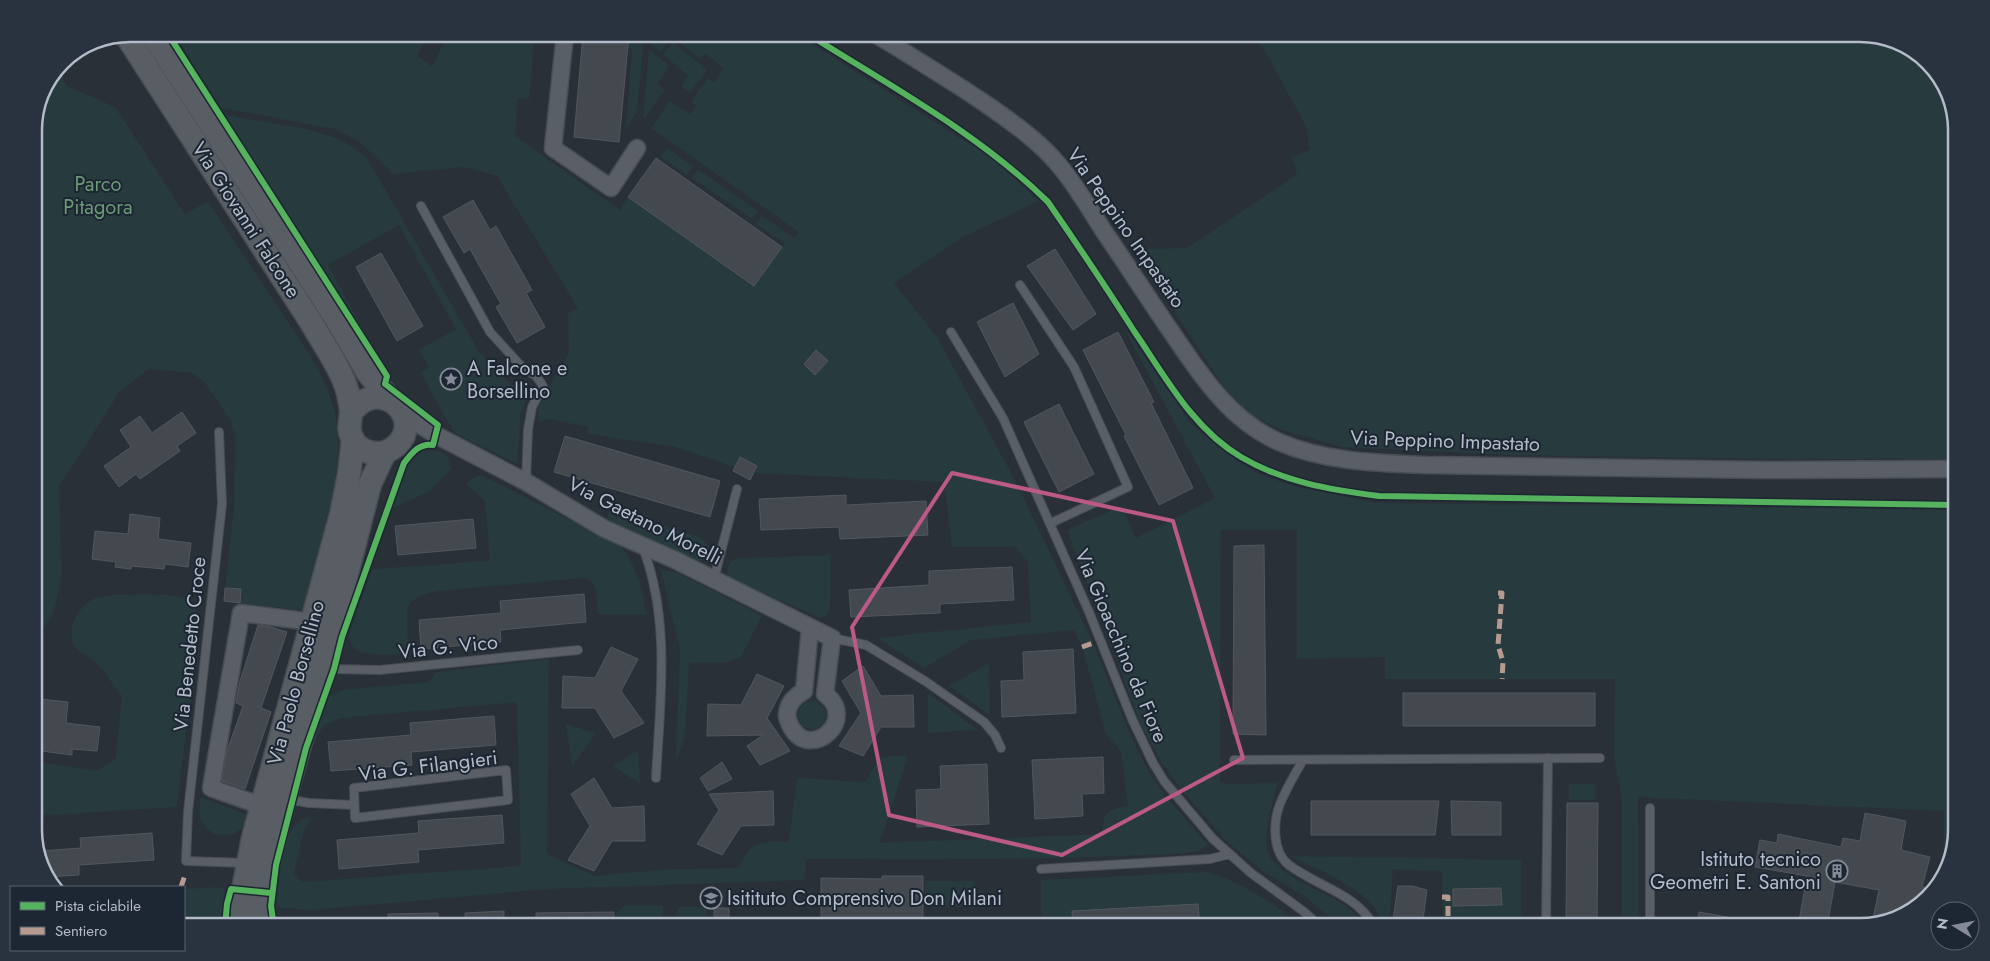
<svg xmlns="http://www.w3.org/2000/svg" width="1990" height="961" viewBox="0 0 1990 961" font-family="Jost,sans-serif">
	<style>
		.green { fill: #273a3e }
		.building { fill: #444950; stroke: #52575f }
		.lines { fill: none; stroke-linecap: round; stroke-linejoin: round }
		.lane-casing { stroke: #484c53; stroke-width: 10 }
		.street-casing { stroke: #484c53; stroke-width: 19 }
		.secondary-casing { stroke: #484c53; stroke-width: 25 }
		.lane { stroke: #5a5e66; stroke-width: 8 }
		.street { stroke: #5a5e66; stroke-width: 16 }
		.secondary { stroke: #595d64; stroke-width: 22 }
		.quiet { stroke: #b69a8f; stroke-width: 5; stroke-dasharray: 10 5; stroke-linecap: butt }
		.cycleway-casing { stroke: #1d2633; stroke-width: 9 }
		.cycleway { stroke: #56b35d; stroke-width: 6 }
		.marked { fill: none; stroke: #bc5a87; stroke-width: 4; stroke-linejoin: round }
		.labels { text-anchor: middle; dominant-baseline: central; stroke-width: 4; stroke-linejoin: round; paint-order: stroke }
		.park-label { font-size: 20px; fill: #6b9a76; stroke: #1d2633 }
		.street-label { font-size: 20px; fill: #b4bcc9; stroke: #1d2633 }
		.poi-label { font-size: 20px; fill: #b4bcc9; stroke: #1d2633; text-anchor: start }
		.rim { fill: none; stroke: #b4bcc9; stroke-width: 2.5 }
	</style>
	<rect width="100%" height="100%" fill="#2a3038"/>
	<!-- green -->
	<path class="green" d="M174,34H429L417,56L432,66L449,34H535L529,99L518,98L515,136L620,210L628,197L754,286L785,243L756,224L761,215L794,238L799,232L651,128L670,101L690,114L696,106L691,102L708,78L714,82L724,69L705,53L700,59L673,37L660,52L650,43L651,34H796L993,159L1039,201L963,237L894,283L937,337L1016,482L1093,643L1130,735L1149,772L1166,797L1208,845L1198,851L1184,853C1058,860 932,860 806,859L805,880L546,889L313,910L280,908C269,893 283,834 298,822C303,818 306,818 312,818L304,830L294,872L298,879L304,882L521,866L517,702L341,718L324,725L310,748L321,708L325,700L330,695L343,690L428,682L437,672L549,659L547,854L595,876L672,869L740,868C747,839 764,842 789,842L797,778L866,782L879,757L908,755L880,843L1102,834C1103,812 1107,810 1128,806L1121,752L1106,733L1082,647L1074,630L971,640L924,668L877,638L1031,622L1028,562L1014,547H952L944,482L754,473L757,466L735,467L675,447L587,434L588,427L549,419L539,422L538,407L569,353L568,313L578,308L497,176L464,167L393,174L359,141L335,129L221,108Z
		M629,34H644L637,113L626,128L632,49L627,48Z
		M1252,34H1860L1902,44L1940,77L1956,124V459H1755L1513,455L1342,447L1282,430L1250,414L1223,386L1134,249L1187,248L1297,175L1292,157L1310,150L1306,126L1266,53Z
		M673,42L707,70L690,93L681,86L688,76L663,54Z
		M649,49L669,66L657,84L665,90L643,120Z
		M58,70L67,86L115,107L185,214L208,201C231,237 255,273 279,309C301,343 330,379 336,420C345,478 319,554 303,610L240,603L241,589L225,588L234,508L235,436L230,420L205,383L193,373L149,369L120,391L59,487L62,577L53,615L34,639V124Z
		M225,114C270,126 333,125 367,158L478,350L508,382L528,397L521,411L517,464L455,433L438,405L421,372L429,367L419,350L456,329L399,225L328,265L385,369Z
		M667,148L693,166L687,175L661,157Z
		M698,169L758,211L752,219L692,178Z
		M1120,321L1191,424L1225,452L1254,472L1293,486L1376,503L1956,510V831L1946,873L1944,876V811L1638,797L1639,927H1622V797L1614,757L1615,679H1385V657L1297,659V530H1221L1220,782L1226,784L1278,783C1272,803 1260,839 1271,858C1281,875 1318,890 1336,900C1349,908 1359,914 1367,927H1342L1303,895L1264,872L1227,842L1183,791L1162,763L1141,725L1067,530L1121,506L1136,538L1215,498Z
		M429,450C445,451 448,454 451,469L430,491L393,508C400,487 404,455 429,450Z
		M481,475L620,545C638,568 641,588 647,615L598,614C597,601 600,581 584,578L438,591C425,594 414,596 407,608L408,653L389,655L361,653L353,647L350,641L349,635L372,569L490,561L485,501L466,484L471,479Z
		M610,510H616L702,538L708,546L706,558L697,561L611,524L607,517Z
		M831,555L830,611L825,616L820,618L732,579L727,574C727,565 730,561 738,558Z
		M661,570L676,572L762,616L741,657L728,662L689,663L685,734L676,764L680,649Z
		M113,595C129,595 176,592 188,600C196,605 198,616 199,625L177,807L34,816V761L97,771L116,758L122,696C112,685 105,670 93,660C86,655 76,652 73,643C67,627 78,609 91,600C97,597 107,596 113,595Z
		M989,663L990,715L949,686Z
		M928,693L978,730L928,733Z
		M798 715a14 14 0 1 1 28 0a14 14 0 1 1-28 0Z
		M566,724L596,733L572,766Z
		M638,750L640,784L613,766Z
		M1569,784H1595V800H1569Z
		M201,797L248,815C246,820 245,825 241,829C228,841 207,836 201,820C198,813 200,804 201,797Z
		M1291,856L1521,860V927H1443L1442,871L1393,869L1389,927H1384C1375,890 1321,872 1291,856Z
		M1207,872C1243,883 1273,901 1300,927H1041V880Z
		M925,881H975V907H925Z
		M218,887L224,889L226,893L221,927H184V889Z
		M626,905L663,906V925L658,927H616V913Z
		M679,907H706V927H676V915Z
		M505,920H534V927H506Z
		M924,922L975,923V927H924Z"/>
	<!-- building -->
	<path class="building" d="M583,34H629L619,142L574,137Z
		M656,158L782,247L754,286L628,197Z
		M473,200L490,230L496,226L532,290L526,293L545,327L517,343L496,307L501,304L470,249L464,253L443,217Z
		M1055,249L1096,314L1073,330L1027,266Z
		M381,253L423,326L397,341L356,267Z
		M1013,303L1039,354L1005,377L977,322Z
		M1118,332L1154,402L1151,403L1193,488L1159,505L1124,436L1126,435L1083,350Z
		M816,350L828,361L815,375L804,364Z
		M1059,404L1094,474L1059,492L1024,422Z
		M182,412L196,433L177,446L180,451L140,479L136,474L119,487L104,466L131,447L120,430L140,416L152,433Z
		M565,436L720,481L710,517L554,472Z
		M740,457L757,466L750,480L733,471Z
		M846,495V505L926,501L928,535L840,539L839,527L761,530L759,499Z
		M130,514L160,518L158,539L191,543L188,567L165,564L164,569L131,566V569L115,567L116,562L92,559L95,531L128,534Z
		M473,519L476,548L398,555L395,526Z
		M1264,545L1266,735L1233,734L1234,546Z
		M1012,567L1014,600L940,604V613L851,617L849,590L929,585V571Z
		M225,588L241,589L240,603L224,601Z
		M584,594L586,622L500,630L501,642L421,649L419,620L501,613L500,601Z
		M258,625L270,627L287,632L261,708L271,712L245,789L222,781L227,751L243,706L236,703L240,681Z
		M611,647L638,659L621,691L644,723L614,738L595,708H562L563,676L595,678Z
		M1073,649L1076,713L1002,717L1001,681L1024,680L1023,652Z
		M863,666L881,696L913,695L914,727H881L863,756L839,746L861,713L842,681Z
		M757,674L784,686L767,718L790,751L760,765L747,746L763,735L707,736L708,704L741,705Z
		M1403,693H1595V726H1403Z
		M40,699L68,702L66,723L100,727L97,751L72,749V755L34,750V719L37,720Z
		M494,716L496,745L411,752L412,765L331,771L328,742L411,735L410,723Z
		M1103,757L1104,793L1082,794L1083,816L1035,819L1032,760Z
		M722,762L732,779L708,791L700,778Z
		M987,764L989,824L917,827L916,790L941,789L940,766Z
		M594,778L612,808L644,806L645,841H612L594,871L568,860L590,826L571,794Z
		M773,791L774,825L741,826L722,855L697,844L719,810L709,794Z
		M1311,801H1439L1435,835H1311Z
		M1451,801L1501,802V835H1452Z
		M1567,803H1598L1597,927H1566Z
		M1865,813L1906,821L1901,850L1930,857L1922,887L1933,888L1913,911L1872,924L1879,890L1835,882L1827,927H1798L1807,876L1755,867L1760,840L1777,843L1778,834L1841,847L1843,838L1860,841Z
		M502,815L504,843L418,850L419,862L339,869L337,840L419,833L418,821Z
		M152,833L154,860L79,865V875L47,877L39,851L81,848L80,838Z
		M882,876H923V927H881L882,919L821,918V878L882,879Z
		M1398,886H1412L1427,890L1422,927H1392Z
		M1501,888L1502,905L1453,906V889Z
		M1198,904L1200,927H1073L1072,911Z
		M714,908H729V927H714Z
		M504,911V927H465V913Z
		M614,912V927H536V913Z
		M1699,912L1744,920L1743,927H1696Z
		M438,913L439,927H388V914Z"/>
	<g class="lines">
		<!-- lane casing -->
		<g class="lane-casing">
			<path id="lane" d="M421,206L490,332L521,366L536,376L543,386L532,407L528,430L526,482
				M1020,285L1074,367L1128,487L1051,523
				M951,332L1003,418L1089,612L1132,719L1153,763L1164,781L1213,839L1251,873L1303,911L1321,927
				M219,432L222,504L188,812L186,861L246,863
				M643,548C671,621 660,702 656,778
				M714,579L737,489
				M832,638L866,645L925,681L984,722L995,735L1001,748
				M324,666L334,669L380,670L578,650
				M1234,760L1600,758
				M1303,760C1295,774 1286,789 1280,804C1273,822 1272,852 1289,865C1320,888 1354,892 1375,927
				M506,770L508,800L355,818L354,788Z
				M287,799L309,803L354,805
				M1041,869L1210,859L1230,854
				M1546,927L1548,758
				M1650,927V808"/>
		</g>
		<!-- street casing -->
		<g class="street-casing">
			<path id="street" d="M565,34L553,148L611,188L637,148
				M875,34C911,56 947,78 983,102C1010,121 1037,139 1058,164C1076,185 1090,210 1105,233C1127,265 1148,298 1170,330C1200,374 1229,420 1279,442C1325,462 1378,463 1427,465L1767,470L1956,469
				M400,408L420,425L436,435L526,482L605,529L675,560L832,638L825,694C858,719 813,759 793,730C790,726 788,721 787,716C787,704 795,696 804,691L810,628
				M262,806L211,788L241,613L313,622"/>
		</g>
		<!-- secondary casing -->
		<g class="secondary-casing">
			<path id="secondary" d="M152,34L335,317L368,373L391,400
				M126,35L311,322C324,345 341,368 348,393C349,399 351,406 351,412C351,421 347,428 352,438C356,447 366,453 376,453C384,454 391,450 397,445C425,417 379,374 351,413
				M241,927L243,890L253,838L341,515L349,475L353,439
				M263,927V893L268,864L285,798L332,632L370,484L385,452"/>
		</g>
		<!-- lane -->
		<use href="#lane" class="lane"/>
		<!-- street -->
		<use href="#street" class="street"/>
		<!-- secondary -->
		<use href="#secondary" class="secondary"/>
		<!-- quiet -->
		<path class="quiet" d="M1498,593H1502L1498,645L1503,662L1502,679
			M1082,647L1093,643
			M181,887L185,875
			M1442,897H1448V927"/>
		<!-- cycleway casing -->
		<g class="cycleway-casing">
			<path id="cycleway" d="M168,34L387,376L385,384L438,425L433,445C419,443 412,453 404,463L342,637L334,669L306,748L276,865L271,906L274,927
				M808,34C890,86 978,133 1048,202C1077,244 1106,287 1134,331C1165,376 1193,429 1241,457C1283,482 1331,490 1379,496L1956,505
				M225,927L227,904L231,889L271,893"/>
		</g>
		<!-- cycleway -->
		<use href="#cycleway" class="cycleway"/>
	</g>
	<!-- marked area -->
	<path class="marked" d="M952,473L1173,521L1243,758L1062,855L889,815L852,627Z"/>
	<!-- icons -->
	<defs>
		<g id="sight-ring" transform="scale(1.125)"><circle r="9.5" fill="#1d2633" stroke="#848b96" stroke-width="1.5"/><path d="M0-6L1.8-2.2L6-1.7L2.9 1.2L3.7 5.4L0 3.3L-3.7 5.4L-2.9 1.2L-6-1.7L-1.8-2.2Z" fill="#848b96"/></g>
		<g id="building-ring" transform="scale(1.125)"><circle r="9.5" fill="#1d2633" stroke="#848b96" stroke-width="1.5"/><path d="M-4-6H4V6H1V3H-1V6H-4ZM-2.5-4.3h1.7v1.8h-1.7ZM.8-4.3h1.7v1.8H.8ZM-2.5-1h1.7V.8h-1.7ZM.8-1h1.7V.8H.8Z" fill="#848b96"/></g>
		<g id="school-ring" transform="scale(1.125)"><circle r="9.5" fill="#1d2633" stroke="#848b96" stroke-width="1.5"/><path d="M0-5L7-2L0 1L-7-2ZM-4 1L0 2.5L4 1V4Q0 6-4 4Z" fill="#848b96"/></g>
	</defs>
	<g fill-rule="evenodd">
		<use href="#sight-ring" x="451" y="379"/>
		<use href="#building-ring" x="1837" y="871"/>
		<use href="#school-ring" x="711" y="898"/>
	</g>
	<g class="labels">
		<!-- park labels -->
		<g class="park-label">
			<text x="98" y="184">Parco<tspan x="98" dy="23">Pitagora</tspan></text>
		</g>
		<!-- street labels -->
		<g class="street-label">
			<text transform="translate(246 220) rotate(57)">Via Giovanni Falcone</text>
			<text transform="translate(1126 228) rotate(55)">Via Peppino Impastato</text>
			<text transform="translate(1445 441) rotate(2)">Via Peppino Impastato</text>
			<text transform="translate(645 521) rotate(27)">Via Gaetano Morelli</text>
			<text transform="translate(190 644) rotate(-84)">Via Benedetto Croce</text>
			<text transform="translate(1121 646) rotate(67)">Via Gioacchino da Fiore</text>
			<text transform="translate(448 647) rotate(-6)">Via G. Vico</text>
			<text transform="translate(296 683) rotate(-75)">Via Paolo Borsellino</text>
			<text transform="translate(428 766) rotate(-7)">Via G. Filangieri</text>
		</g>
		<!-- poi labels -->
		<g class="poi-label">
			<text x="467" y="368">A Falcone e<tspan x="467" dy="23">Borsellino</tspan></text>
			<text x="1821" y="859" text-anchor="end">Istituto tecnico<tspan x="1821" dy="23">Geometri E. Santoni</tspan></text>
			<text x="727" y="898">Isitituto Comprensivo Don Milani</text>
		</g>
	</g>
	<!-- crop -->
	<path d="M0 0H1990V961H0ZM130 42H1860A88 88 0 0 1 1948 130V830A88 88 0 0 1 1860 918H130A88 88 0 0 1 42 830V130A88 88 0 0 1 130 42Z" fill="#29323f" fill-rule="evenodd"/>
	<path class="rim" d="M130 42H1860A88 88 0 0 1 1948 130V830A88 88 0 0 1 1860 918H130A88 88 0 0 1 42 830V130A88 88 0 0 1 130 42Z"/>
	<!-- legend -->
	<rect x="10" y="886" width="175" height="65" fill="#1d2633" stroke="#59626f"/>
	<rect x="20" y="902" width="25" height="8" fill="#56b35d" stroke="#59626f"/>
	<text x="55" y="911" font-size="15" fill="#b4bcc9">Pista ciclabile</text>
	<rect x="20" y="927" width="25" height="8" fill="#b69a8f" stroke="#59626f"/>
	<text x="55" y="936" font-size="15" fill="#b4bcc9">Sentiero</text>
	<!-- north arrow -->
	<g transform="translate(1955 926) rotate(280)"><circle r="24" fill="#1d2633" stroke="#59626f"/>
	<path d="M0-4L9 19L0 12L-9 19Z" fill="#848b96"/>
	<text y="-8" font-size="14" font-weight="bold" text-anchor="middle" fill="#b4bcc9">N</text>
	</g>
</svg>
